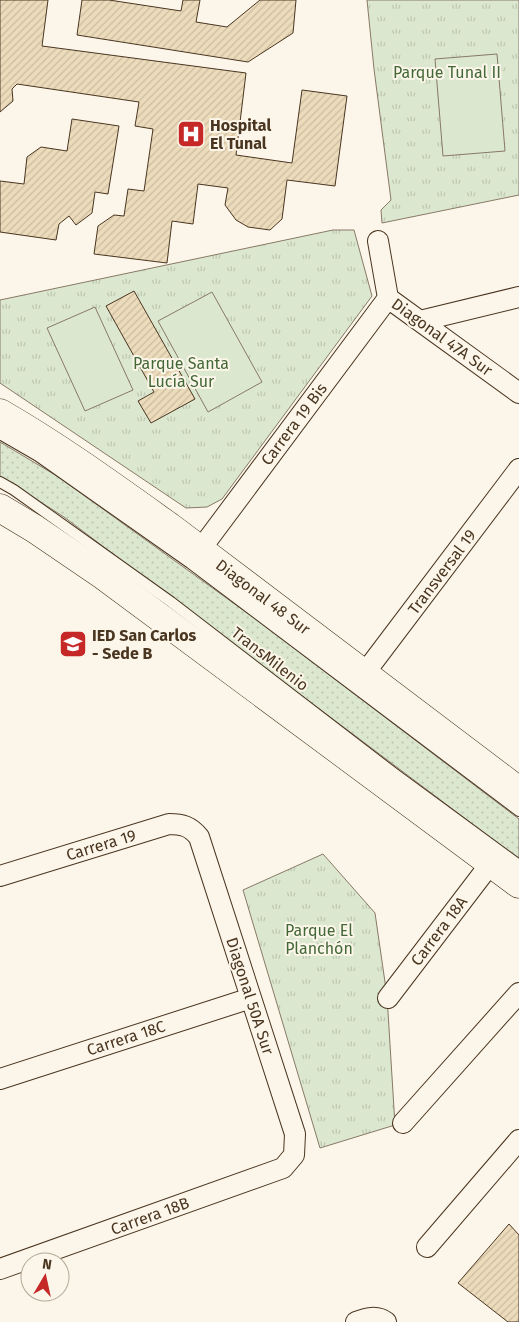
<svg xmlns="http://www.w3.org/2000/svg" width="519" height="1322" viewBox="0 0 519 1322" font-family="'Fira Sans',sans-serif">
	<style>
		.grass { fill: url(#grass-dots); stroke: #887966 }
		.park { fill: url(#park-tufts); stroke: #887966 }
		.pitch { fill: #dce7d0; stroke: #887966 }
		.building { fill: url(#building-hatch); stroke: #4a3520 }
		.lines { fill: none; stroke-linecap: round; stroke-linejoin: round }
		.lane-casing { stroke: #4a3520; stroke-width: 12 }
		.street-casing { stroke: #4a3520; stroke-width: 22 }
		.primary-casing { stroke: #4a3520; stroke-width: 29 }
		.lane { stroke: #fbf6e9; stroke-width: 10 }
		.street { stroke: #fbf6e9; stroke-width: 20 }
		.primary { stroke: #fbf6e9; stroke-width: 28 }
		.labels { text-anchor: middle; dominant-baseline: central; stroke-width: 4; stroke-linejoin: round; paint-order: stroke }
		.park-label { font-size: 16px; fill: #436837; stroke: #fbf6e9 }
		.poi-label { font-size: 16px; font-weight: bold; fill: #4a3520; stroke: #fbf6e9; text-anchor: start }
		.street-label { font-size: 16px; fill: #4a3520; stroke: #fbf6e9 }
	</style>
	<defs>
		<pattern id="grass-dots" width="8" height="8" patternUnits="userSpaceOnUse" patternTransform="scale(1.25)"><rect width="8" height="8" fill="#dce7d0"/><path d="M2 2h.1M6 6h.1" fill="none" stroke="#bec7b2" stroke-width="1.8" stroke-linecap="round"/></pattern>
		<pattern id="park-tufts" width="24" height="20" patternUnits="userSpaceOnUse" patternTransform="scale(1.25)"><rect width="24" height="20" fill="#dce7d0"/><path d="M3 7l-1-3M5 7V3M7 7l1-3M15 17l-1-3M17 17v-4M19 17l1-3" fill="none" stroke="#bec7b2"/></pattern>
		<pattern id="building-hatch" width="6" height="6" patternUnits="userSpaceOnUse" patternTransform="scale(1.25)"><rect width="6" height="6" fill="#ecdcbc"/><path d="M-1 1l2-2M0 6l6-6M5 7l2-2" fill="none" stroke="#ccbda1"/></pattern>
	</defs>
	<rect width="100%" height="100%" fill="#fbf6e9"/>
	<!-- grass -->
	<path class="grass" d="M0,442L57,476L257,620L519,819V859L64,517L0,476Z"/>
	<!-- park -->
	<path class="park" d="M367,0H519V195L382,223L381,210L391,200L374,69Z
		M333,230H354L372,296L222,499L207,507L186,508L0,383V300Z
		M323,854L375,913L387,996L395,1125L320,1148L243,890Z"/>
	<!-- pitch -->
	<path class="pitch" d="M497,54L505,151L443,156L435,59Z
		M212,292L262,382L208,412L158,321Z
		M95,307L133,390L85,411L47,328Z"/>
	<!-- building -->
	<path class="building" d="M0,0H48L42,46L246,73L236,155L292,163L302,90L347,96L335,186L287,180L282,219L270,230L248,227L236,220L225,205L228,188L198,184L193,224L172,221L167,263L94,254L98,226L114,215L124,216L128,189L144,191L153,129L135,126L139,102L17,84L12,89L13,101L0,112Z
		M82,0H109L181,11L183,0H200L196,22L227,27L260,0H296L293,33L248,62L77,35Z
		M72,119L119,126L108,194L95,192L92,213L76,225L69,216L59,224L56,240L0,232V181L24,184L27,157L41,147L67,151Z
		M134,291L195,399L151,423L138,401L154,392L106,306Z
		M509,1224L519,1235V1322H508L458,1283Z"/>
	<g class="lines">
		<!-- lane casing -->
		<g class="lane-casing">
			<path id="lane" d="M0,434L38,456L190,563L519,811
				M0,482L14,490L171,602L395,774L519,865"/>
		</g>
		<!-- street casing -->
		<g class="street-casing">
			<path id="street" d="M378,241L388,298L519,393
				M420,321L519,297
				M200,550L388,298
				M364,674L519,469
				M0,876L169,824C182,824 190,826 199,837L295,1134L294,1155L283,1168L0,1269
				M388,998L491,863
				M0,1079L251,998
				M403,1123L519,993
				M427,1247L519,1140
				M356,1322C366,1318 377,1315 386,1322"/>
		</g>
		<!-- primary casing -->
		<g class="primary-casing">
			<path id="primary" d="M0,413C59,447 114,487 170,527L519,791
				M0,508L35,529L104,576L519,884"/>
		</g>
		<!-- lane -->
		<use href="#lane" class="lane"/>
		<!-- street -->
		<use href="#street" class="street"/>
		<!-- primary -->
		<use href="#primary" class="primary"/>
	</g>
	<!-- icons -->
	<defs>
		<g id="hospital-square" transform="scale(1.4375)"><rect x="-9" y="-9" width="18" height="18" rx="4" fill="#c62828" stroke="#fbf6e9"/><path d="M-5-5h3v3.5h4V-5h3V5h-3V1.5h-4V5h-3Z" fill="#fff"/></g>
		<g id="school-square" transform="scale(1.4375)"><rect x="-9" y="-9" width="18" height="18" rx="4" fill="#c62828" stroke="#fbf6e9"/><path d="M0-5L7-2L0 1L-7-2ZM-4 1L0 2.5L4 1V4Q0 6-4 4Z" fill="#fff"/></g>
	</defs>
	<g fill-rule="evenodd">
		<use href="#hospital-square" x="191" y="134"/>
		<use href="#school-square" x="73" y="644"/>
	</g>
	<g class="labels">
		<!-- park labels -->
		<g class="park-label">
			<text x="447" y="72">Parque Tunal II</text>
			<text x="181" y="363">Parque Santa<tspan x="181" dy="18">Lucía Sur</tspan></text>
			<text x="319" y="930">Parque El<tspan x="319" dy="18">Planchón</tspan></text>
		</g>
		<!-- poi labels -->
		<g class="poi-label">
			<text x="210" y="125">Hospital<tspan x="210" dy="18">El Tunal</tspan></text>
			<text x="92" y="635">IED San Carlos<tspan x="92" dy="18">- Sede B</tspan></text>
		</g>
		<!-- street labels -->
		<g class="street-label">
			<text transform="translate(442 337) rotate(36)">Diagonal 47A Sur</text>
			<text transform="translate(294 424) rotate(-53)">Carrera 19 Bis</text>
			<text transform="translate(442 572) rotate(-53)">Transversal 19</text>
			<text transform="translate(263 597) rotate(37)">Diagonal 48 Sur</text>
			<text transform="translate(270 659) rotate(38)">TransMilenio</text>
			<text transform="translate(101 845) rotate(-17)">Carrera 19</text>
			<text transform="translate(439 931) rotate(-53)">Carrera 18A</text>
			<text transform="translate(250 996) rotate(72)">Diagonal 50A Sur</text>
			<text transform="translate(126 1038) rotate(-18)">Carrera 18C</text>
			<text transform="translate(150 1216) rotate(-20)">Carrera 18B</text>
		</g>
	</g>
	<!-- north arrow -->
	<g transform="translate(45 1277) rotate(9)"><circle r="24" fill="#fbf6e9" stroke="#b4a999"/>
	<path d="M0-4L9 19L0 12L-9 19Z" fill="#c62828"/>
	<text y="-8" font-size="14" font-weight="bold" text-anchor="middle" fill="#4a3520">N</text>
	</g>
</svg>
